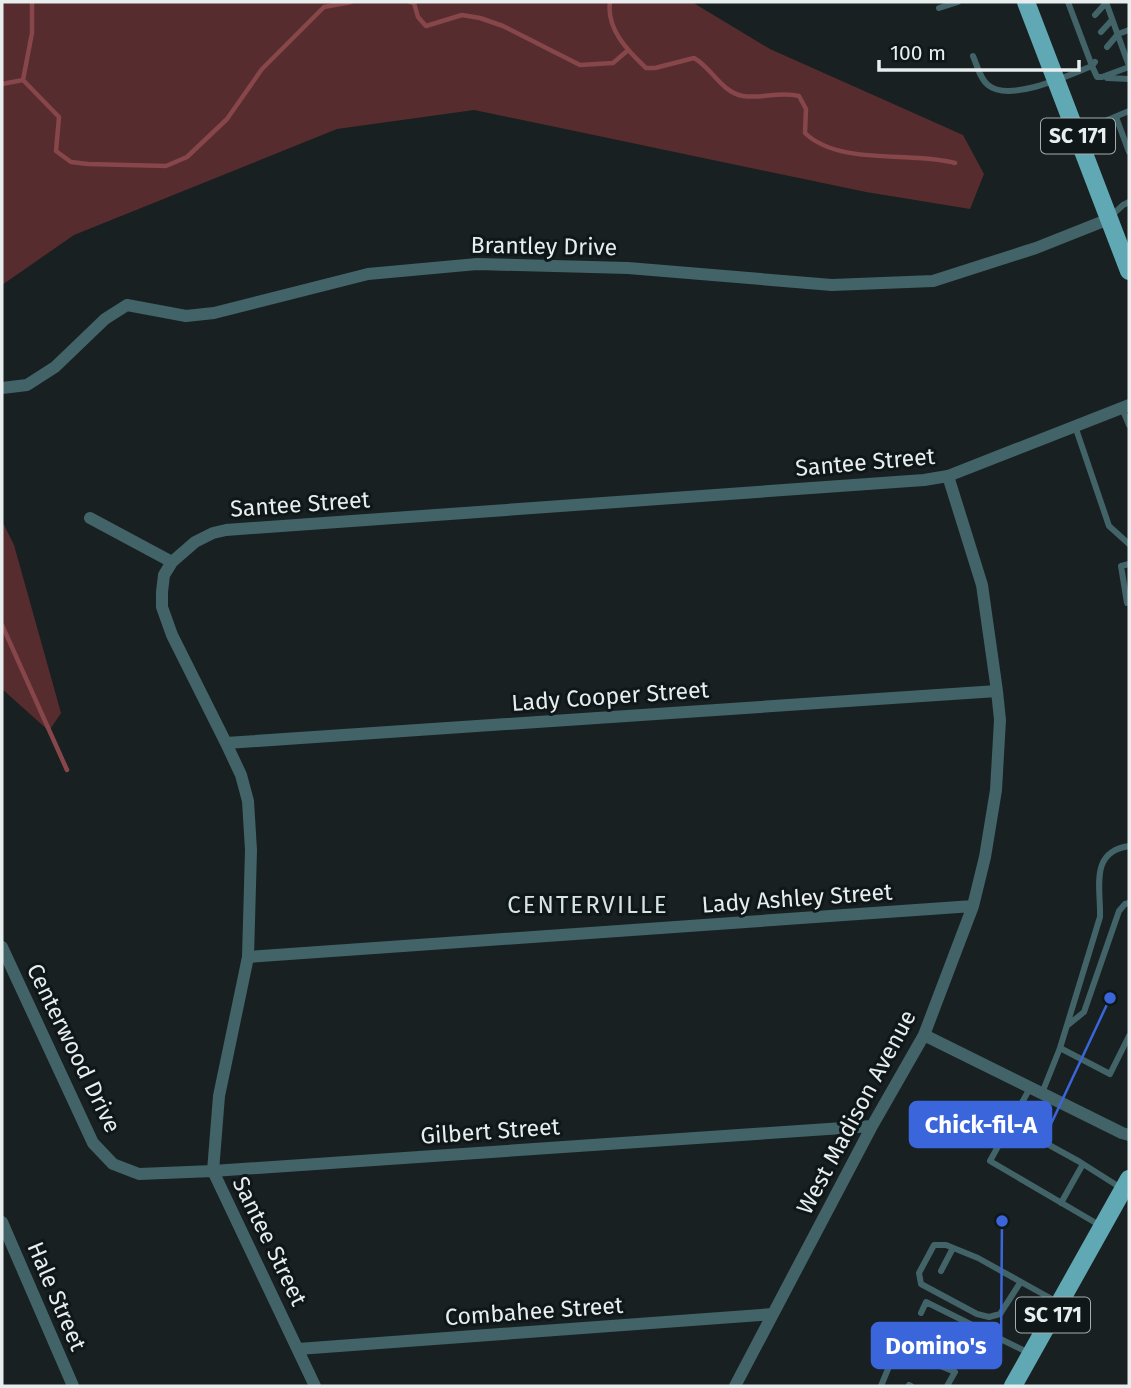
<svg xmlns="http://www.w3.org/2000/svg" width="1131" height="1388" viewBox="0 0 1131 1388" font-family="'Fira Sans',sans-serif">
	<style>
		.green { fill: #572c2e }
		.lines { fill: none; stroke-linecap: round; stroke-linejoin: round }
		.stream { stroke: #86464a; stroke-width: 4.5 }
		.service { stroke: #426368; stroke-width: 6 }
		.minor { stroke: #426368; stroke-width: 12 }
		.primary { stroke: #60a9b4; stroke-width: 18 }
		.labels { text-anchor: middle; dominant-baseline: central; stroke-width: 6; stroke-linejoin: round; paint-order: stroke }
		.shield { fill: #0f1718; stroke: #a7adae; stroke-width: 2 }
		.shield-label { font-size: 21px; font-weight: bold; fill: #e8edee }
		.street-label { font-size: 23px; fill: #e8edee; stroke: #0f1718 }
		.neighbourhood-label { font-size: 24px; letter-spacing: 2px; fill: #d8e3e4; stroke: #0f1718 }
		.leader { fill: none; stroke: #3b66db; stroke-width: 2.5 }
		.callout-dot { fill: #3b66db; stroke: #0f1718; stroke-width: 2.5 }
		.callout { fill: #3b66db; stroke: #3b66db; stroke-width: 2.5 }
		.callout-label { font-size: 24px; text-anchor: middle; font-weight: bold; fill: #fff }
	</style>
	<rect width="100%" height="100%" fill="#182021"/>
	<!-- green -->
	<path class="green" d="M2,2H692L770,49L963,135L984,174L970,209L866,192L474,110L337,129L74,235L2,285Z
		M2,521L14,545L61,713L49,731L2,689Z"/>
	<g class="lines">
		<!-- stream -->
		<path class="stream" d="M410,2L414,3L418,17L426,26L462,15L480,18L503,26L580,65L613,63L627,51
			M610,2C606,29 628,51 646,68H655L694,58C712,68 721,92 743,96C762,99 779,91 799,96L806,109L805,133C839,166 911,151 955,163
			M23,80L59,117L56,151L71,162L88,164L166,166L187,157L227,119L262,69L324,7L351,2
			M23,80L32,33V2
			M2,84L23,80
			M2,625L67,770"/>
		<!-- service -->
		<path class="service" d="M1106,2L1129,66
			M939,8L958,2
			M1095,15L1106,3
			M1101,32L1112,20
			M1107,47L1118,34L1129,30
			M973,56C977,65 980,79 988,85C1009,103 1070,75 1092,66L1068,2
			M1095,62L1092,66L1097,77H1102L1129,67
			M1107,78L1129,79
			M1116,117L1129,152
			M1079,132L1129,111
			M1110,217L1123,205L1129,202
			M1122,408L1129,425
			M1075,426L1109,526L1129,544
			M1127,603L1121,566L1129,564
			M1068,1025L1084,1012L1119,911L1125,904L1129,903
			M1060,1048L1110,1074L1129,1036
			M1030,1088L990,1161L1101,1226
			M1042,1093L1060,1048L1100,917C1101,888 1089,852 1129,846
			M1011,1124L1080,1162L1121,1188
			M1061,1203L1083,1164
			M941,1271L953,1248
			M1020,1283L1000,1314L989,1317L977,1314L921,1284L919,1273L934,1245H946L978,1258L1059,1303
			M921,1313L926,1302L1029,1353
			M930,1354L945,1365
			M926,1360L955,1372L947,1386
			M909,1385L911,1386
			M881,1386L899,1342L902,1347"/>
		<!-- minor -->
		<path class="minor" d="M2,388L27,385L55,367L105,319L127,305L186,316L214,313L368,274L477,264L628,268L832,285L933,281L1036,248L1109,219
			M90,518L172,562
			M226,743L997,691
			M2,947L93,1143L113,1164L139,1174L213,1171L872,1126
			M248,957L973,906
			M924,1035L1122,1133L1129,1135
			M2,1222L73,1386
			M298,1349L773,1314
			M315,1386L213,1171L219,1096L248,957L251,850L248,801L241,775L226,743L172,635L162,607V592L164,575L172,562L195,542L213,533L226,530L924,480L948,476L1129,405
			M735,1386L872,1126L924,1035L973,906L985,857L996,790L1000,720L997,691L982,585L948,476"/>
		<!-- primary -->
		<path class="primary" d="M1026,2L1129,271
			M1013,1386L1129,1179"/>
	</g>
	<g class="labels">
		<!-- shield labels -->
		<g class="shield">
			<rect x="1041" y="118.5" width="74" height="35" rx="5"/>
			<rect x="1016" y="1297.5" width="74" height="35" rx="5"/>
		</g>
		<g class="shield-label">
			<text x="1078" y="136">SC 171</text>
			<text x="1053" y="1315">SC 171</text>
		</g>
		<!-- street labels -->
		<g class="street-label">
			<text transform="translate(544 246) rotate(1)">Brantley Drive</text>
			<text transform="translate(865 462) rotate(-5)">Santee Street</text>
			<text transform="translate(300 504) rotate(-4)">Santee Street</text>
			<text transform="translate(610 696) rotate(-4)">Lady Cooper Street</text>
			<text transform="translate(797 898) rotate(-4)">Lady Ashley Street</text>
			<text transform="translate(74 1048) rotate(64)">Centerwood Drive</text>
			<text transform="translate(856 1112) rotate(-62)">West Madison Avenue</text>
			<text transform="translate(490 1131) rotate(-4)">Gilbert Street</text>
			<text transform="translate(270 1241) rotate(64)">Santee Street</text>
			<text transform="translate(57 1296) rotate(67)">Hale Street</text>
			<text transform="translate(534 1311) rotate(-4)">Combahee Street</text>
		</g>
		<!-- neighbourhood labels -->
		<g class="neighbourhood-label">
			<text x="588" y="905">CENTERVILLE</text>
		</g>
	</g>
	<!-- callouts -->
	<path class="leader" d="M1110 998L1051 1124M1002 1221L1001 1345"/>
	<g class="callout-dot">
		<circle cx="1110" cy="998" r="7"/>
		<circle cx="1002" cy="1221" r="7"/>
	</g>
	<g class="callout">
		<rect x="910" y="1102" width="141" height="45" rx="7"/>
		<rect x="872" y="1323" width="129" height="45" rx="7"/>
	</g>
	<g class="callout-label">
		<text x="981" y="1133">Chick-fil-A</text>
		<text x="936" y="1354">Domino's</text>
	</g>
	<!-- border -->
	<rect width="1131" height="1388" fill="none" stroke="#e8edee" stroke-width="7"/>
	<!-- scale -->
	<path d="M879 60v10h200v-10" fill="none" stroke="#e8edee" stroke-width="3.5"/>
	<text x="890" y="60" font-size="21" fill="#e8edee" stroke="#0f1718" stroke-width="5" paint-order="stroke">100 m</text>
</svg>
